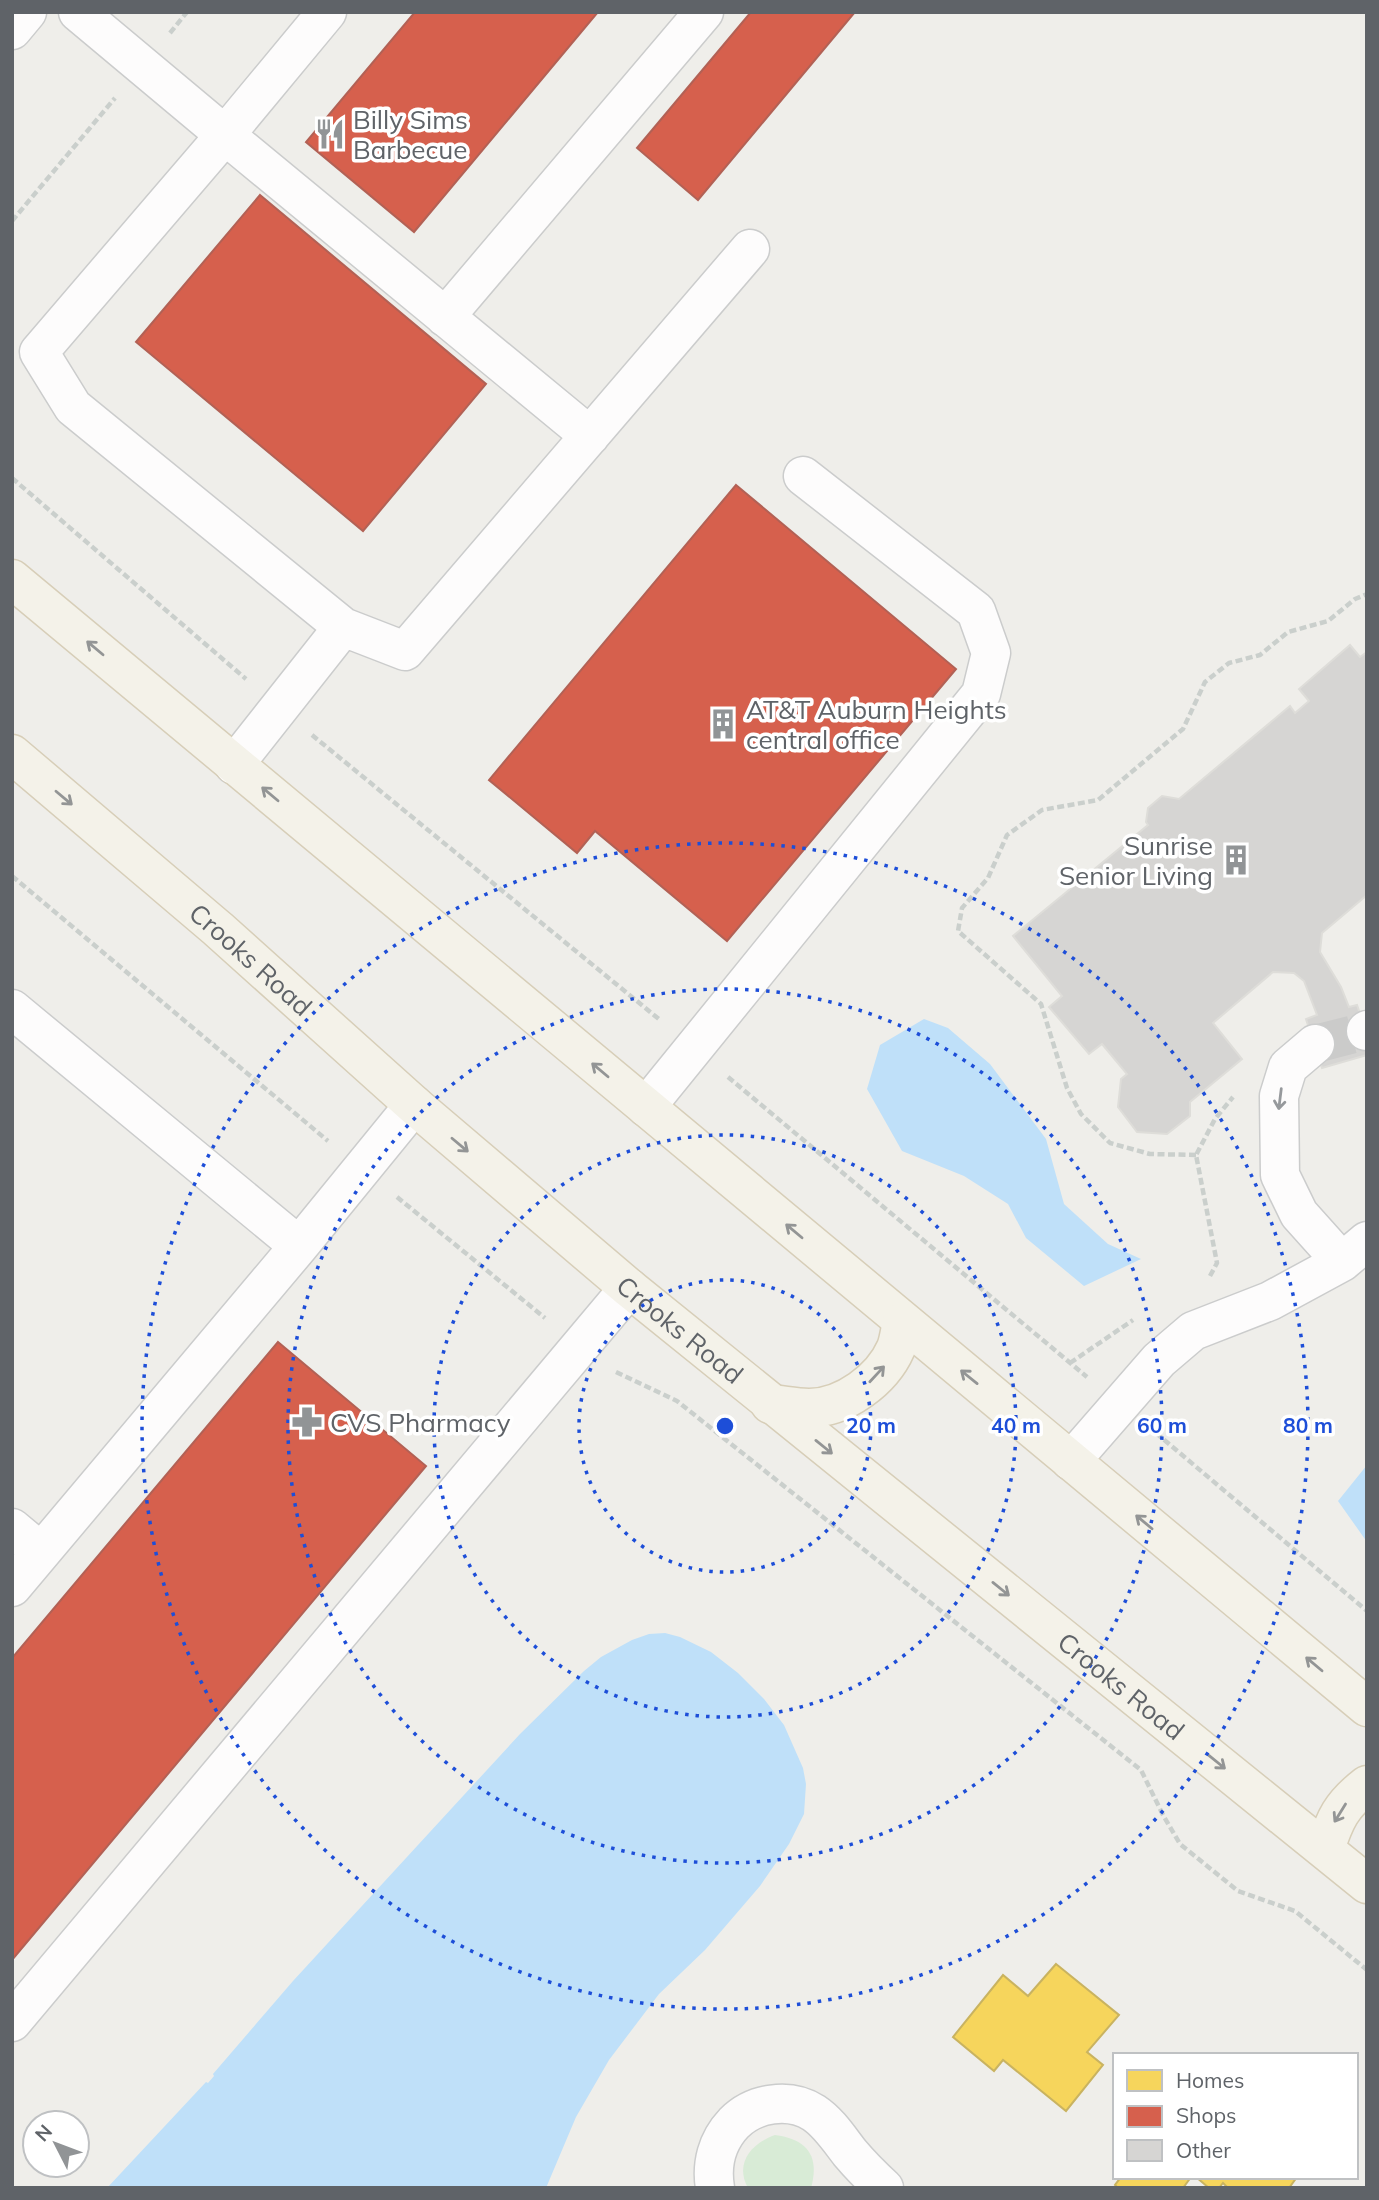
<svg xmlns="http://www.w3.org/2000/svg" width="1379" height="2200" viewBox="0 0 1379 2200" font-family="Mulish,sans-serif">
	<style>
		.green { fill: #d8ebd6 }
		.water { fill: #bfe0f9 }
		.homes { fill: #f6d55c; stroke: #c9b360; stroke-width: 2 }
		.shops { fill: #d6604d; stroke: #b26155; stroke-width: 2 }
		.building { fill: #d6d5d3; stroke: #deddd9; stroke-width: 2 }
		.lines { fill: none; stroke-linecap: round; stroke-linejoin: round }
		.minor-tunnel { stroke: #cbcbca; stroke-width: 38; stroke-dasharray: 38 19; stroke-linecap: butt }
		.minor-casing { stroke: #cbcccc; stroke-width: 41 }
		.major-casing { stroke: #d7ceb8; stroke-width: 41 }
		.path { stroke: #cacfcc; stroke-width: 4.5; stroke-dasharray: 7 3.5; stroke-linecap: butt }
		.minor { stroke: #fdfcfc; stroke-width: 38 }
		.major { stroke: #f4f2e9; stroke-width: 38 }
		.oneway { stroke: #939595 }
		.oneway2 { stroke: #96999c }
		.ring { fill: none; stroke: #1d4ed8; stroke-width: 3.5; stroke-dasharray: 3.5 7 }
		.labels { text-anchor: middle; dominant-baseline: central; stroke-width: 7; stroke-linejoin: round; paint-order: stroke }
		.poi-label { font-size: 26px; fill: #5f6368; stroke: #fff; text-anchor: start }
		.street-label { font-size: 26px; fill: #5f6368; stroke: #fff }
		.centre { fill: #1d4ed8; stroke: #fff; stroke-width: 3.5 }
		.ring-label { font-size: 21px; text-anchor: middle; font-weight: bold; fill: #1d4ed8; stroke: #fff; stroke-width: 7; stroke-linejoin: round; paint-order: stroke }
	</style>
	<rect width="100%" height="100%" fill="#efeeea"/>
	<!-- green -->
	<path class="green" d="M775,2135C807,2139 820,2156 811,2188H748C734,2163 752,2143 775,2135Z"/>
	<!-- water -->
	<path class="water" d="M924,1019L948,1028L990,1064L1046,1139L1064,1204L1108,1244L1141,1259L1084,1286L1026,1238L1008,1204L964,1176L902,1151L867,1089L880,1045Z
		M1367,1465V1542L1338,1501Z
		M665,1633L680,1637L711,1652L738,1673L764,1699L784,1725L803,1768L806,1784L804,1814L789,1844L760,1886L705,1950L659,1994L609,2060L576,2117L546,2188H107L206,2082L208,2083L214,2076L213,2074L293,1981L520,1734L584,1671L601,1657L632,1640L649,1634Z"/>
	<!-- homes -->
	<path class="homes" d="M1056,1964L1119,2015L1087,2052L1103,2065L1066,2111L1003,2060L994,2071L953,2037L1003,1975L1028,1996Z
		M1121,2177H1191L1183,2188H1118L1115,2185Z
		M1196,2177H1297L1289,2188H1228L1223,2183L1219,2188H1209Z"/>
	<!-- shops -->
	<path class="shops" d="M415,12H598L414,232L306,142Z
		M751,12H855L698,200L637,148Z
		M260,195L486,384L363,531L136,342Z
		M736,485L956,669L727,941L595,831L577,853L489,780Z
		M278,1342L426,1466L12,1960V1658Z"/>
	<!-- building -->
	<path class="building" d="M1350,645L1360,657L1367,652V895L1322,933L1320,952L1341,987L1349,1007L1357,1005L1367,1034V1055L1322,1068L1306,1019L1317,1015L1304,981L1294,973L1273,972L1213,1023L1242,1059L1190,1102V1116L1167,1134L1137,1132L1118,1107L1121,1079L1127,1074L1102,1044L1089,1054L1049,1007L1062,996L1013,936L1148,825L1146,822L1148,808L1162,796L1179,799L1290,706L1295,713L1309,701L1299,689Z"/>
	<g class="lines">
		<!-- minor-tunnel -->
		<path class="minor-tunnel" d="M1315,1044L1366,1031"/>
		<!-- minor casing -->
		<g class="minor-casing">
			<path id="minor" d="M78,12L225,135L327,12
				M12,30L27,12
				M445,317L704,12
				M343,627L73,407L39,352L225,135L590,436
				M234,765L343,627L405,651L750,249
				M12,1009L299,1246
				M1366,1031L1367,1030
				M1315,1044L1288,1067L1279,1096L1280,1175L1299,1214L1342,1262
				M646,1107L981,694L991,653L976,611L803,476
				M1071,1461L1159,1360L1193,1331L1270,1301L1342,1262L1367,1241
				M12,1528L41,1552
				M12,1587L299,1246L414,1105
				M12,2022L629,1288
				M715,2188C711,2164 717,2141 734,2123C754,2103 789,2097 814,2113C829,2123 839,2139 850,2153C861,2166 872,2177 884,2188"/>
		</g>
		<!-- major casing -->
		<g class="major-casing">
			<g id="major">
				<path d="M12,579L1367,1707"/>
				<path id="s1" d="M12,754L218,929L414,1105L629,1288L1367,1884"/>
				<path d="M770,1404C783,1405 796,1408 809,1408C844,1408 882,1380 896,1348C899,1340 900,1330 902,1322"/>
				<path d="M1325,1849C1335,1819 1341,1805 1367,1785"/>
			</g>
		</g>
		<!-- path -->
		<path class="path" d="M170,33L187,12
			M12,221L115,98
			M12,478L246,679
			M312,735L660,1020
			M12,876L328,1141
			M728,1077L1087,1377
			M1196,1155L1150,1154L1110,1143L1081,1114L1067,1088L1041,1004L958,931L962,908L988,878L1007,835L1042,810L1098,800L1183,729L1205,682L1229,663L1260,655L1288,632L1328,621L1355,599L1367,594
			M397,1197L545,1318
			M1210,1276L1217,1263L1196,1155L1215,1119L1233,1097
			M1070,1363L1133,1320
			M616,1372L677,1401L1141,1770L1163,1815L1180,1844L1238,1891L1295,1911L1367,1970
			M1156,1433L1367,1611"/>
		<!-- minor -->
		<use href="#minor" class="minor"/>
		<!-- major -->
		<use href="#major" class="major"/>
	</g>
	<!-- one-way arrows -->
	<defs><path id="oneway-shaft" d="M-6 0H5M1.5-3L5.5 0L1.5 3" fill="none" stroke-width="1.6" stroke-linecap="round" stroke-linejoin="round" transform="scale(1.75)"/></defs>
	<g class="oneway">
		<use href="#oneway-shaft" transform="translate(95 648) rotate(-140)"/>
		<use href="#oneway-shaft" transform="translate(270 794) rotate(-140)"/>
		<use href="#oneway-shaft" transform="translate(64 798) rotate(40)"/>
		<use href="#oneway-shaft" transform="translate(600 1070) rotate(-140)"/>
		<use href="#oneway-shaft" transform="translate(460 1145) rotate(40)"/>
		<use href="#oneway-shaft" transform="translate(794 1231) rotate(-140)"/>
		<use href="#oneway-shaft" transform="translate(877 1374) rotate(-47)"/>
		<use href="#oneway-shaft" transform="translate(969 1377) rotate(-141)"/>
		<use href="#oneway-shaft" transform="translate(824 1447) rotate(39)"/>
		<use href="#oneway-shaft" transform="translate(1144 1522) rotate(-140)"/>
		<use href="#oneway-shaft" transform="translate(1001 1589) rotate(39)"/>
		<use href="#oneway-shaft" transform="translate(1314 1664) rotate(-140)"/>
		<use href="#oneway-shaft" transform="translate(1217 1762) rotate(39)"/>
		<use href="#oneway-shaft" transform="translate(1340 1813) rotate(122)"/>
	</g>
	<use class="oneway2" href="#oneway-shaft" transform="translate(1280 1099) rotate(97)"/>
	<!-- distance rings -->
	<g class="ring">
		<circle cx="725" cy="1426" r="146"/>
		<circle cx="725" cy="1426" r="291"/>
		<circle cx="725" cy="1426" r="437"/>
		<circle cx="725" cy="1426" r="583"/>
	</g>
	<!-- icons -->
	<defs>
		<g id="restaurant-bare" transform="scale(2.415)"><path d="M-5-6h1v4h1v-4h1v4h1v-4h1v5L-1.5 .5V6h-2V.5L-5-1ZM5-6V6H3V1.5H1.5Q1.5-4 5-6Z" fill="#919496" stroke="#fff" stroke-width="2.5" paint-order="stroke"/></g>
		<g id="building-bare" transform="scale(2.415)"><path d="M-4-6H4V6H1V3H-1V6H-4ZM-2.5-4.3h1.7v1.8h-1.7ZM.8-4.3h1.7v1.8H.8ZM-2.5-1h1.7V.8h-1.7ZM.8-1h1.7V.8H.8Z" fill="#919496" stroke="#fff" stroke-width="2.5" paint-order="stroke"/></g>
		<g id="pharmacy-bare" transform="scale(2.415)"><path d="M-2-6h4v4h4v4h-4v4h-4v-4h-4v-4h4Z" fill="#919496" stroke="#fff" stroke-width="2.5" paint-order="stroke"/></g>
	</defs>
	<g fill-rule="evenodd">
		<use href="#restaurant-bare" x="330" y="134"/>
		<use href="#building-bare" x="723" y="724"/>
		<use href="#building-bare" x="1236" y="860"/>
		<use href="#pharmacy-bare" x="307" y="1422"/>
	</g>
	<g class="labels">
		<!-- poi labels -->
		<g class="poi-label">
			<text x="353" y="119">Billy Sims<tspan x="353" dy="30">Barbecue</tspan></text>
			<text x="746" y="709">AT&amp;T Auburn Heights<tspan x="746" dy="30">central office</tspan></text>
			<text x="1213" y="845" text-anchor="end">Sunrise<tspan x="1213" dy="30">Senior Living</tspan></text>
			<text x="330" y="1422">CVS Pharmacy</text>
		</g>
		<!-- street labels -->
		<g class="street-label">
			<text stroke="none"><textPath href="#s1" startOffset="315">Crooks Road</textPath></text>
			<text stroke="none"><textPath href="#s1" startOffset="882">Crooks Road</textPath></text>
			<text stroke="none"><textPath href="#s1" startOffset="1449">Crooks Road</textPath></text>
		</g>
	</g>
	<circle cx="725" cy="1426" r="10" class="centre"/>
	<g class="ring-label">
		<text x="871" y="1433">20 m</text>
		<text x="1016" y="1433">40 m</text>
		<text x="1162" y="1433">60 m</text>
		<text x="1308" y="1433">80 m</text>
	</g>
	<!-- border -->
	<rect width="1379" height="2200" fill="none" stroke="#5f6368" stroke-width="28"/>
	<!-- legend -->
	<rect x="1113" y="2053" width="245" height="126" fill="#ffffff" stroke="#bfc1c3" stroke-width="2"/>
	<rect x="1127" y="2070" width="35" height="21" fill="#f6d55c" stroke="#bfc1c3" stroke-width="2"/>
	<text x="1176" y="2088" font-size="21" fill="#5f6368">Homes</text>
	<rect x="1127" y="2106" width="35" height="21" fill="#d6604d" stroke="#bfc1c3" stroke-width="2"/>
	<text x="1176" y="2123" font-size="21" fill="#5f6368">Shops</text>
	<rect x="1127" y="2140" width="35" height="21" fill="#d6d5d3" stroke="#bfc1c3" stroke-width="2"/>
	<text x="1176" y="2158" font-size="21" fill="#5f6368">Other</text>
	<!-- north arrow -->
	<g transform="translate(56 2144) rotate(312)"><circle r="33" fill="#ffffff" stroke="#bfc1c3" stroke-width="2"/>
	<path d="M0-5L12 26L0 18L-12 26Z" fill="#919496"/>
	<text y="-10" font-size="19" font-weight="bold" text-anchor="middle" fill="#5f6368">N</text>
	</g>
</svg>
